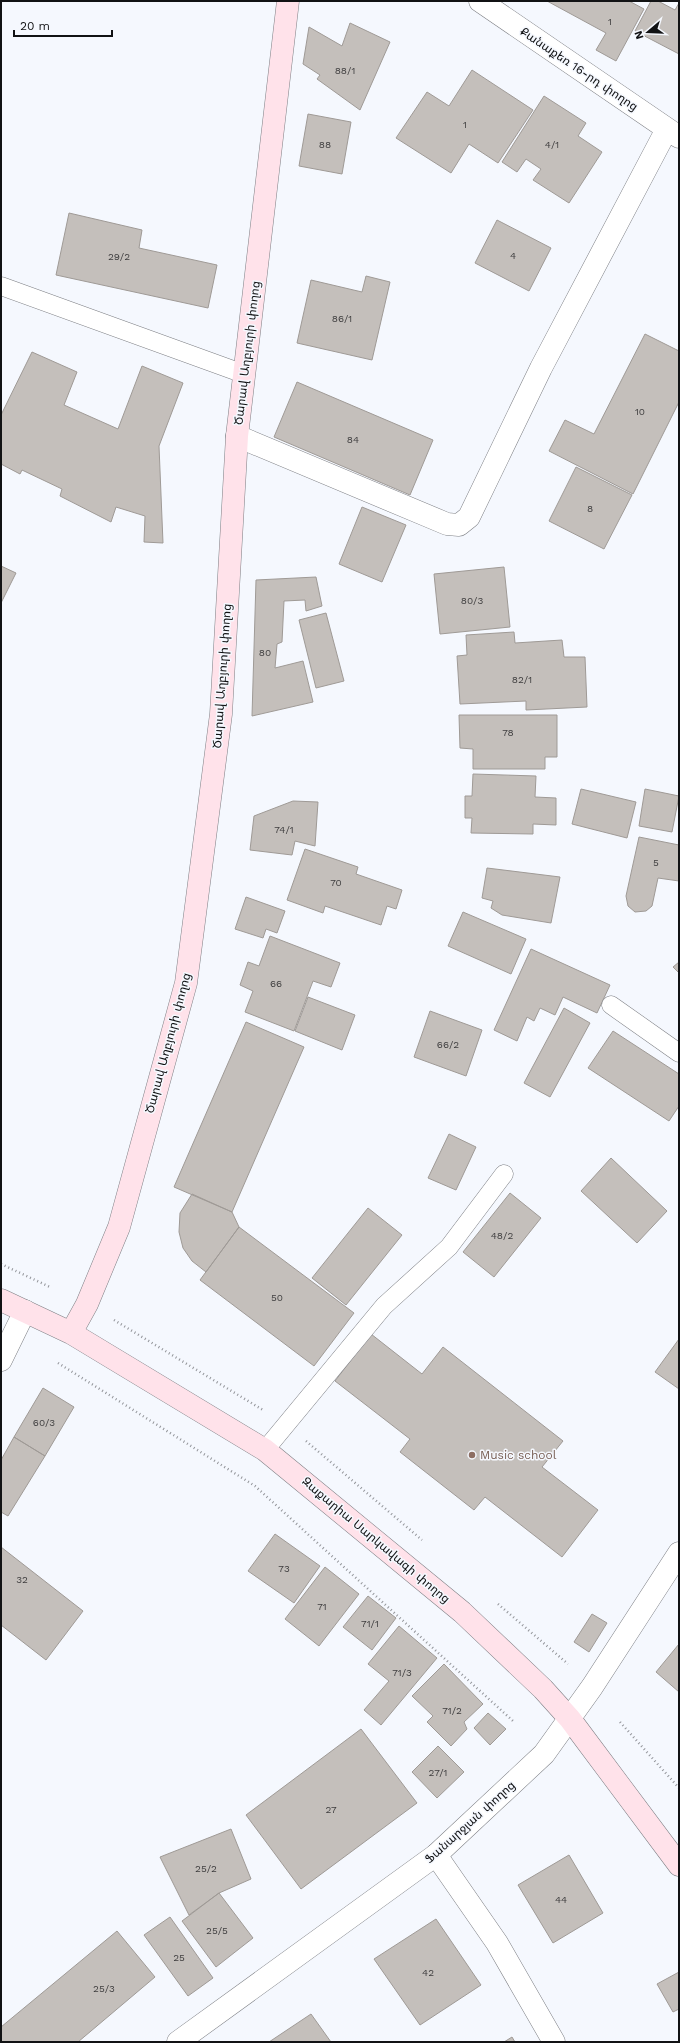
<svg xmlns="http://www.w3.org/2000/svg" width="680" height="2043" viewBox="0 0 680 2043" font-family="'Work Sans','Noto Sans Armenian',sans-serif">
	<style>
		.building { fill: #c4bfbb; stroke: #9f9a96 }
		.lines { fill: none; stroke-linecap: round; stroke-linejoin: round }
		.service-casing { stroke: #7d7f84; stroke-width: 19 }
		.minor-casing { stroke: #7d7f84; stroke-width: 23 }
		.tertiary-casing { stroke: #7d7f84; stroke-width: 23 }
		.secondary-casing { stroke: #7d7f84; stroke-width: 23 }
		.path { stroke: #93959a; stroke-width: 2.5; stroke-dasharray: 1 3; stroke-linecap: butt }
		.service { stroke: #fff; stroke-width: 18 }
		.minor { stroke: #fff; stroke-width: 22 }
		.tertiary { stroke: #fff; stroke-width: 22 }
		.secondary { stroke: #ffe2ea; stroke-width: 22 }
		.education-dot { fill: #8d6e63; stroke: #f5f8fe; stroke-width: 1.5 }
		.labels { text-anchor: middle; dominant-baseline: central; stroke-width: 3; stroke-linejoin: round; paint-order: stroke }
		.number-label { font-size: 10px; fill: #3e3d3e }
		.street-label { font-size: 12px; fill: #111214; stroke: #f5f8fe }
		.education-label { font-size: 12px; fill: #785e54; stroke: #f5f8fe; text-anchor: start }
	</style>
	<rect width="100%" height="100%" fill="#f5f8fe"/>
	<!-- building -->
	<path class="building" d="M547,1H629L644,9L616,61L596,50L606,33Z
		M651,1H658L675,10L679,3V54L635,31Z
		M350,23L390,42L360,110L317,79L320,75L303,64L309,27L342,46Z
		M472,70L533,110L498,163L469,144L451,173L396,138L427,92L449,106Z
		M544,96L586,123L578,136L602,152L569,203L533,180L541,169L526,159L517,172L502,162Z
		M308,114L351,122L342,174L299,166Z
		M69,213L142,230L139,248L217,265L208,308L56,275Z
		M497,220L551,248L529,291L475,263Z
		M366,276L390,282L372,360L297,343L311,280L362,292Z
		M645,334L679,351V402L633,494L549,451L565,420L594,434Z
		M32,352L77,372L64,405L118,429L142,366L183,383L159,446L163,543L144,542L145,516L116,507L111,522L60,496L62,489L22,470L20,474L1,464V415Z
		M297,382L433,440L410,495L274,437Z
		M576,467L632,495L604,549L549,521Z
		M362,507L406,525L382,582L339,564Z
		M1,566L16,573L1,603Z
		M504,567L510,627L440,634L434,574Z
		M316,577L322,606L306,611L305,600L284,601L282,642L277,644L275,668L303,661L313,702L252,716L256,580Z
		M326,613L344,681L316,688L299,620Z
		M514,632L515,643L562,640L564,657H585L587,707L526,710V701L460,704L457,656L467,655L466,635Z
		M459,715H557V757H545V769H473V749L460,748Z
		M473,774L536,776L535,797L556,798V825L533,824V834L471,833L472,818H465V796H472Z
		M581,789L636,802L627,838L572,824Z
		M645,789L679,796L672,832L639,826Z
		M293,801L318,802L315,846L295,841L292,855L250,850L254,816Z
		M639,837L679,845V881L658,878L652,906L646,911L635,912L628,906L626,896Z
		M305,849L358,867L356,874L402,890L396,909L387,906L381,925L325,906L323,913L287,900Z
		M487,868L560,877L551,923L502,915L491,908L493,901L482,898Z
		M246,897L285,911L277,933L266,929L263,938L235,929Z
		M463,912L526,939L511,974L448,946Z
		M270,936L340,963L331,987L313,981L294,1031L245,1012L253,991L240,985L248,962L259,966Z
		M531,949L610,985L597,1013L563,997L555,1015L540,1008L534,1021L527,1017L517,1041L494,1030Z
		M679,962V973L673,967Z
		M308,997L355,1015L342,1050L295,1031Z
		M564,1008L590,1023L550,1097L524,1083Z
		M430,1011L482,1030L466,1076L414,1057Z
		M246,1022L304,1047L232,1212L174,1187Z
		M613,1031L679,1074V1106L669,1121L588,1068Z
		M449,1134L476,1147L456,1190L428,1178Z
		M611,1158L667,1211L637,1243L581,1191Z
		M510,1193L541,1218L494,1277L463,1252Z
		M192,1194L232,1212L239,1227L206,1272L192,1261L183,1248L179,1232L180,1213Z
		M368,1208L402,1235L346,1305L312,1278Z
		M239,1227L354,1313L314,1366L200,1280Z
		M371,1334L422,1374L443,1347L563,1441L542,1467L598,1510L562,1557L485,1497L474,1510L400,1452L410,1439L335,1381Z
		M679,1339V1389L655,1372Z
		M43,1388L74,1407L45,1456L14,1437Z
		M14,1437L45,1456L8,1516L1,1512V1460Z
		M275,1534L320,1566L294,1603L248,1571Z
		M1,1547L83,1611L46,1660L1,1625Z
		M325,1567L359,1594L319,1646L285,1619Z
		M368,1596L396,1618L372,1650L343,1627Z
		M592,1614L607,1623L589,1652L574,1642Z
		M399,1626L437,1658L381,1725L364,1710L389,1681L368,1664Z
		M679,1644V1692L656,1672Z
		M444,1664L483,1704L464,1722L467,1729L451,1746L427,1722L433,1716L412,1696Z
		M488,1713L506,1729L490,1745L474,1728Z
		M361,1729L417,1803L301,1889L246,1815Z
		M438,1746L464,1772L437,1798L412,1772Z
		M231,1829L251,1879L219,1893L189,1915L160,1857Z
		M569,1855L603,1913L553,1943L518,1885Z
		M219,1893L253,1938L216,1967L182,1921Z
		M170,1917L213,1978L188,1996L144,1935Z
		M436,1919L481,1985L420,2025L374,1959Z
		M117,1931L155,1977L78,2042H1V2027Z
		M679,1972V2009L673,2012L657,1984Z
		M311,2014L331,2042H269Z
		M512,2037L515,2042H504Z"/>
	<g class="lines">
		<!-- service casing -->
		<g class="service-casing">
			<path id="service" d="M1,286L244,374
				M611,1005L679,1053
				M265,1450L384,1306L449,1247L504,1174"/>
		</g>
		<!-- minor casing -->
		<g class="minor-casing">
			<path id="minor" d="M480,1L679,137
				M237,436L447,524L459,525L469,517L541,368L667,129
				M436,1855L497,1943L554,2042"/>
		</g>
		<!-- tertiary casing -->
		<g class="tertiary-casing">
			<path id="tertiary" d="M1,1360L25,1311
				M178,2042L436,1855L544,1754L592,1687L679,1553"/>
		</g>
		<!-- secondary casing -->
		<g class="secondary-casing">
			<path id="secondary" d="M1,1300L71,1333L265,1450L462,1612L543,1689L570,1719L679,1865
				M71,1333L87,1304L119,1227L186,983L221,714L237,436L288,1"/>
		</g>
		<!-- path -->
		<path class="path" d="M1,1264L50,1287
			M114,1320L263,1410
			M58,1363L255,1486L513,1721
			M306,1441L422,1540
			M498,1604L568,1664
			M620,1722L679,1788"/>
		<!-- service -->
		<use href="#service" class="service"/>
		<!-- minor -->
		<use href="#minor" class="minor"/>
		<!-- tertiary -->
		<use href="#tertiary" class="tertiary"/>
		<!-- secondary -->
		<use href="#secondary" class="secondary"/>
	</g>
	<!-- markers -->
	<circle class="education-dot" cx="472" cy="1455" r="4"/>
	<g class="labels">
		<!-- number labels -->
		<g class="number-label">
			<text x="610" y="21">1</text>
			<text x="345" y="70">88/1</text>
			<text x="465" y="124">1</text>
			<text x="325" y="144">88</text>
			<text x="552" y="144">4/1</text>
			<text x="513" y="255">4</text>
			<text x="119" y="256">29/2</text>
			<text x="342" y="318">86/1</text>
			<text x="640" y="411">10</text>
			<text x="353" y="439">84</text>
			<text x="590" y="508">8</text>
			<text x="472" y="600">80/3</text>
			<text x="265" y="652">80</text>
			<text x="522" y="679">82/1</text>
			<text x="508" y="732">78</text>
			<text x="284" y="829">74/1</text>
			<text x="656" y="862">5</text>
			<text x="336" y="882">70</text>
			<text x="276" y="983">66</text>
			<text x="448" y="1044">66/2</text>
			<text x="502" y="1235">48/2</text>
			<text x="277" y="1297">50</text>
			<text x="44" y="1422">60/3</text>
			<text x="284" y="1568">73</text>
			<text x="22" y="1579">32</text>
			<text x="322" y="1606">71</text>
			<text x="370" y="1623">71/1</text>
			<text x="402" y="1672">71/3</text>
			<text x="452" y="1710">71/2</text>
			<text x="438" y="1772">27/1</text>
			<text x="331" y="1809">27</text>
			<text x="206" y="1868">25/2</text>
			<text x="561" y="1899">44</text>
			<text x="217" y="1930">25/5</text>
			<text x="179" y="1957">25</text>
			<text x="428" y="1972">42</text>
			<text x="104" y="1988">25/3</text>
		</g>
		<!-- street labels -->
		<g class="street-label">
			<text transform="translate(579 69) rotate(34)">Քանաքեռ 16-րդ փողոց</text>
			<text transform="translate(247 353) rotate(-83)">Ծարավ Աղբյուրի փողոց</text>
			<text transform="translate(222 676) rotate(-86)">Ծարավ Աղբյուրի փողոց</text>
			<text transform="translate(168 1043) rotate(-75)">Ծարավ Աղբյուրի փողոց</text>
			<text transform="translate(376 1540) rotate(40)">Զաքարիա Սարկավագի փողոց</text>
			<text transform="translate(470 1822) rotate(-42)">Ֆանարջյան փողոց</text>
		</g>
		<!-- education labels -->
		<g class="education-label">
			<text x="480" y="1455">Music school</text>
		</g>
	</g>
	<!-- border -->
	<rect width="680" height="2043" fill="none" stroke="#111214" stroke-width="4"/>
	<!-- north arrow -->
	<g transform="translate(648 32) rotate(251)" stroke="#f5f8fe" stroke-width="3" paint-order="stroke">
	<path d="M0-3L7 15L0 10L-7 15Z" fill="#111214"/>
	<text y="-6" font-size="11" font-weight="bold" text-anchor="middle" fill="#111214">N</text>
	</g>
	<!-- scale -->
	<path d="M14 30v6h98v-6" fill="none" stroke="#111214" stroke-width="2"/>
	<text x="20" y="30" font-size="12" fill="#111214" stroke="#f5f8fe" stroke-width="3" paint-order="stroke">20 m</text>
</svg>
